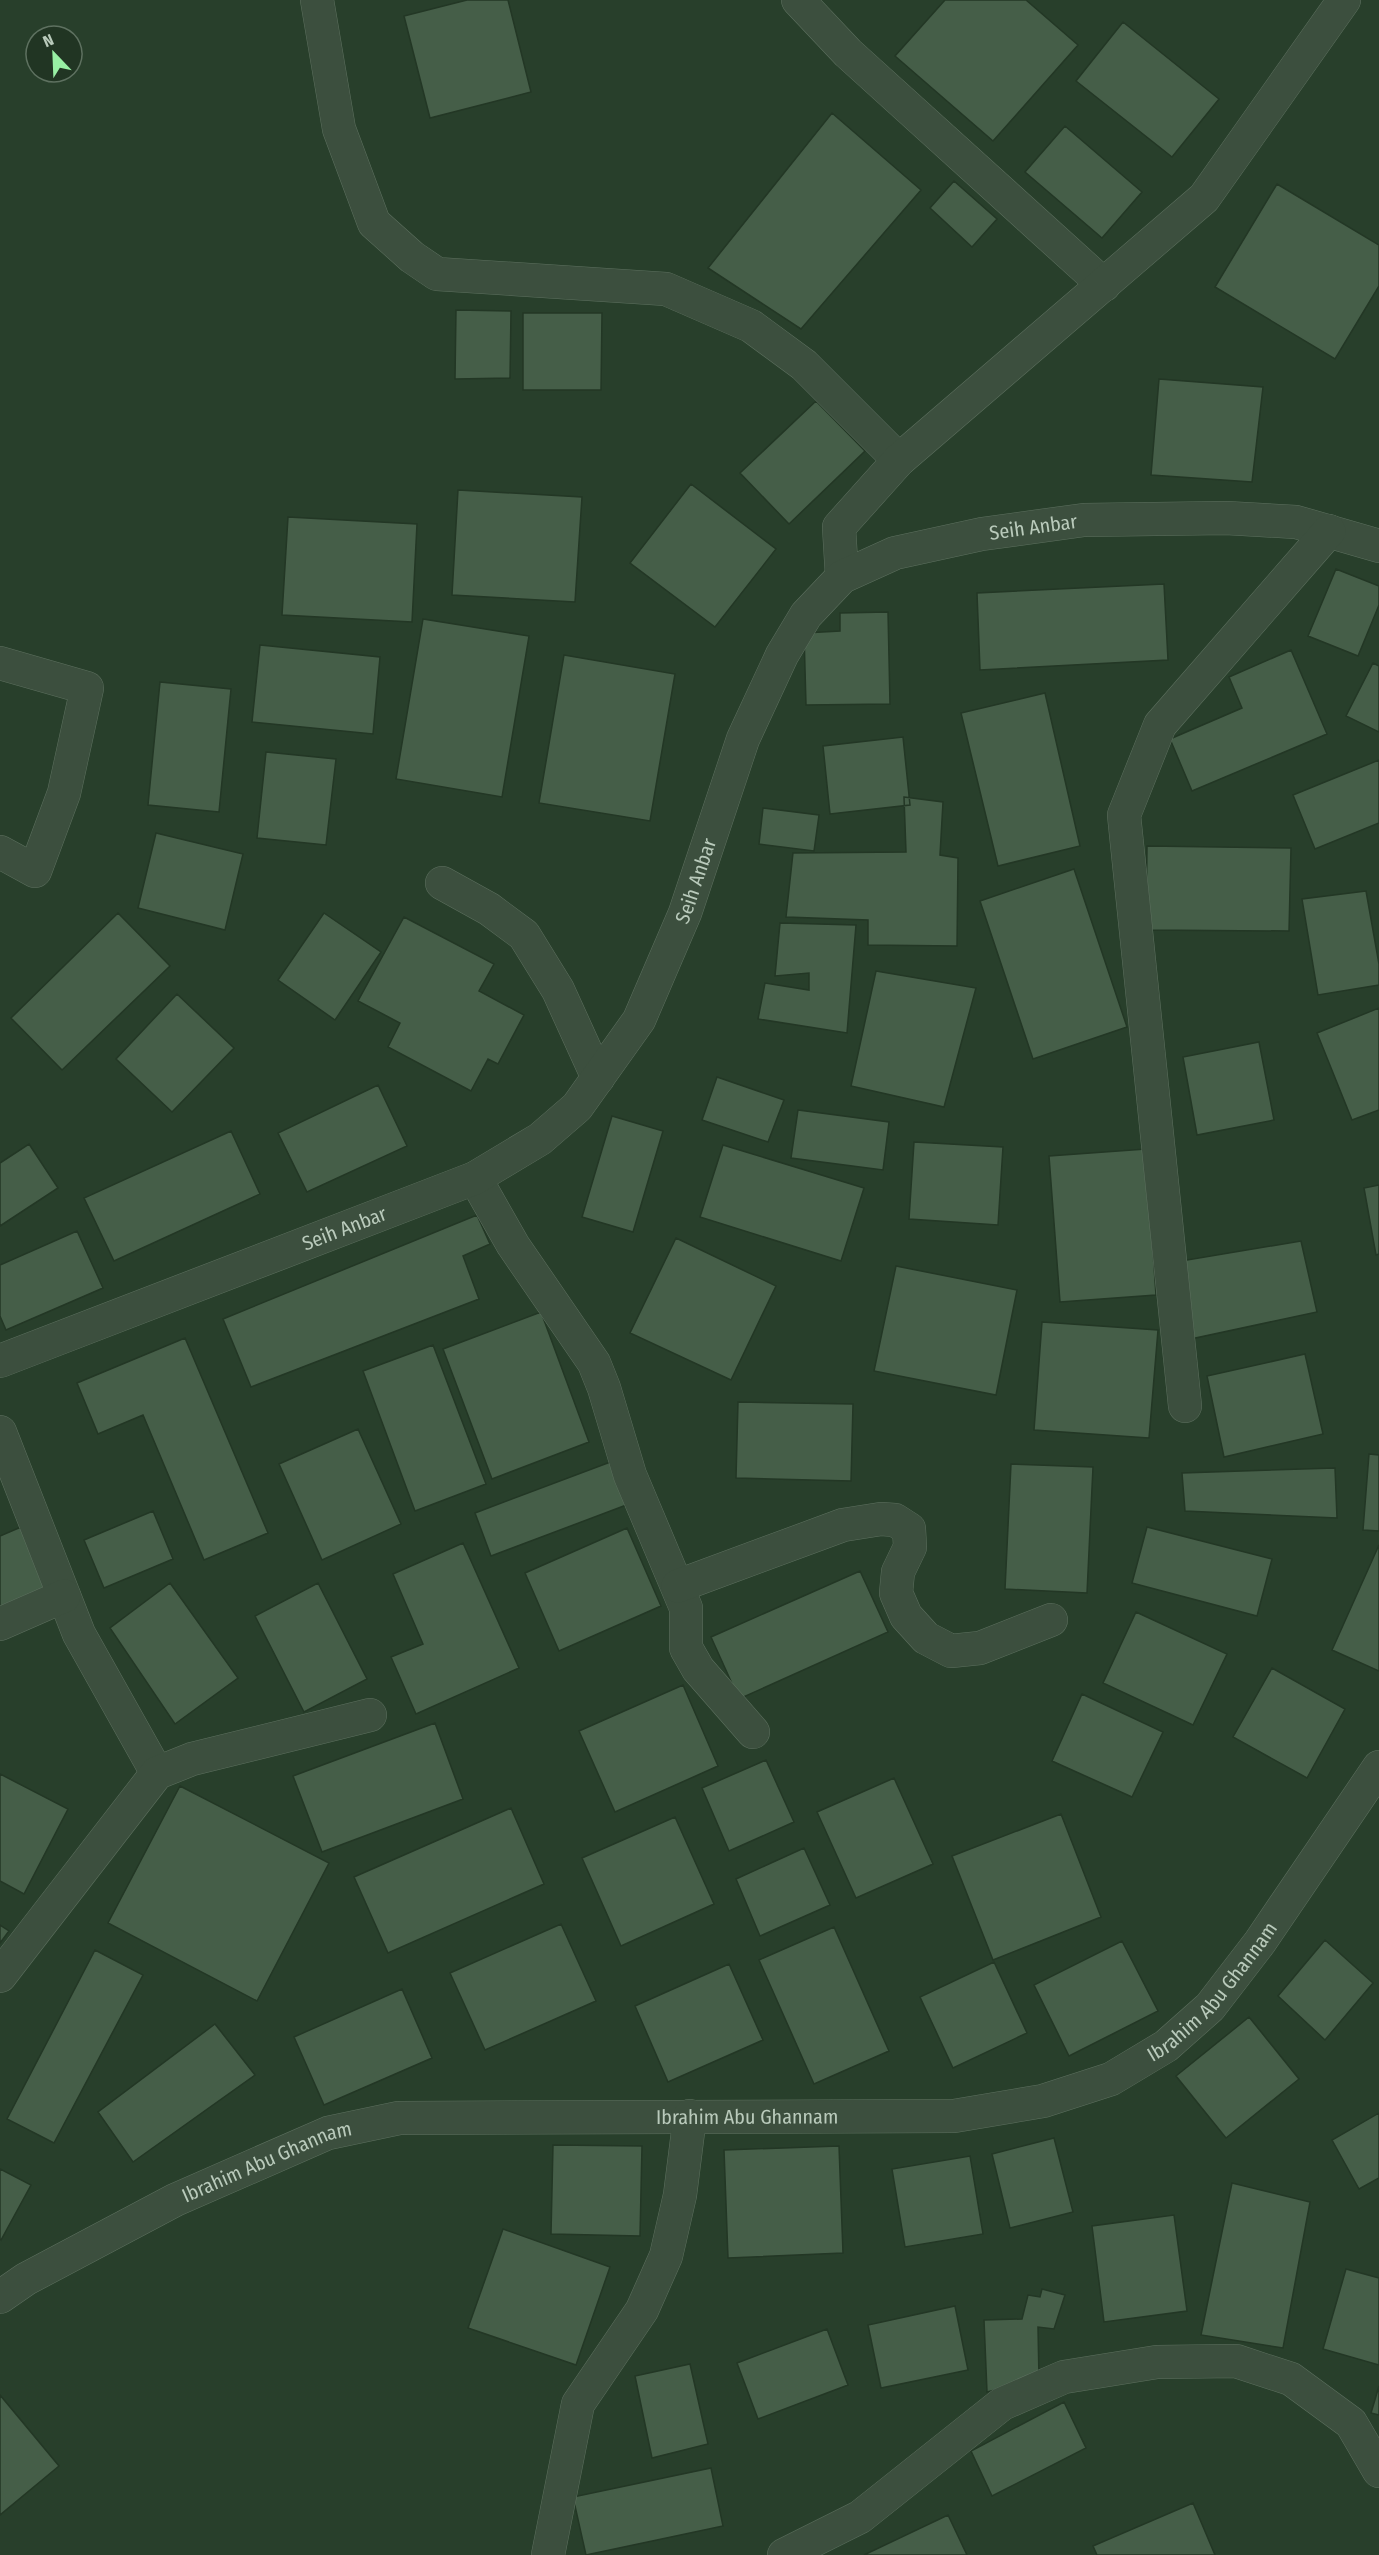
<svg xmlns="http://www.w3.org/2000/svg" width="1379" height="2555" viewBox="0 0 1379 2555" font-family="'Fira Sans Condensed',sans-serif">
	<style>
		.building { fill: #455e48; stroke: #233725; stroke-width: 1.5 }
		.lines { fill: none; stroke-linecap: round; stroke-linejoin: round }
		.minor-casing { stroke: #5d705f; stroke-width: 34 }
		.minor { stroke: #3c4f3e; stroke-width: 33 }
		.labels { text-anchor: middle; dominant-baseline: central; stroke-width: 6; stroke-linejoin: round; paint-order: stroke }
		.street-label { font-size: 20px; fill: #b9cabb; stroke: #213523 }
	</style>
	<rect width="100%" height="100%" fill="#283f2b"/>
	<!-- building -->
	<path class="building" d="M467,0H508L531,92L430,118L404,16Z
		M945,0H1026L1078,45L993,141L895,56Z
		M1123,22L1219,99L1172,157L1076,81Z
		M832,113L921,190L801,329L708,268Z
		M1065,126L1142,192L1102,238L1025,172Z
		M954,181L997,219L972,247L930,208Z
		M1277,184L1379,245V286L1335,359L1215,287Z
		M456,310L511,311L510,378L455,379Z
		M523,313H602L601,390H523Z
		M1159,379L1263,387L1252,482L1151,475Z
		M816,401L865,451L789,524L740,473Z
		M691,484L776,549L715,627L630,563Z
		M458,490L582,497L575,602L452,595Z
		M288,517L417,524L412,622L282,615Z
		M1336,569L1379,586V605L1358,656L1308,636Z
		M1164,584L1168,660L980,670L977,593Z
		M888,612L890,704L806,705L804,633L840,631V613Z
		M423,619L529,636L502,797L396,779Z
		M260,645L380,657L373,734L252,722Z
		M1291,650L1327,734L1192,791L1170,739L1242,708L1229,677Z
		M564,655L675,674L650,821L539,803Z
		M1373,663L1379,666V732L1346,716Z
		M160,682L231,689L219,812L148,805Z
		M1045,693L1080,846L998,866L961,713Z
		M903,737L910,805L830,814L823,746Z
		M266,752L336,759L326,845L257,838Z
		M1379,760V823L1315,849L1293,795Z
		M904,797L943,802L940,855L958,858L957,946L868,945V920L786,917L793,853L906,852Z
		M763,808L819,815L814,851L759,844Z
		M156,833L243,854L225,930L138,908Z
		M1147,846L1291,848L1289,931L1146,930Z
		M1074,869L1127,1027L1033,1059L980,901Z
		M1366,891L1379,964V985L1318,995L1302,899Z
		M118,913L170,966L62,1070L11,1018Z
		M324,913L381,952L335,1020L278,980Z
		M404,917L494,964L479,991L524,1015L498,1064L488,1059L471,1091L388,1047L400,1023L358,1001Z
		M780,923L856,925L847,1033L758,1019L765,983L809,990V973L775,976Z
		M876,971L976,988L944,1107L851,1086Z
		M177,994L234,1048L172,1112L116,1059Z
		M1379,1008V1110L1352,1120L1317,1033Z
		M1259,1042L1274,1120L1197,1135L1183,1057Z
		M717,1077L784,1100L768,1142L702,1120Z
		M378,1085L407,1146L307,1192L278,1133Z
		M798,1110L889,1122L883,1170L791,1158Z
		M612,1116L663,1131L633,1232L582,1217Z
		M231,1131L260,1194L114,1261L84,1198Z
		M914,1142L1003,1147L998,1225L909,1219Z
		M29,1144L58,1188L0,1226V1163Z
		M723,1145L864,1188L841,1261L700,1217Z
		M1146,1149L1156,1295L1060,1302L1049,1156Z
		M1379,1185V1254L1376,1255L1364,1188Z
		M477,1215L490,1244L463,1256L479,1299L251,1387L223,1319Z
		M77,1231L103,1288L6,1330L0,1316V1265Z
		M676,1238L776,1286L731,1380L630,1333Z
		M1301,1241L1317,1312L1186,1340L1175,1262Z
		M896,1266L1017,1290L996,1395L874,1371Z
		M541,1312L589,1442L492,1479L443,1349Z
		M1042,1322L1158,1330L1149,1438L1034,1430Z
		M185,1338L268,1533L204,1560L143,1415L98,1434L77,1383Z
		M433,1345L486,1484L415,1511L363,1371Z
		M1305,1354L1323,1434L1224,1457L1207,1376Z
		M738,1402L853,1404L851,1481L736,1478Z
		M358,1429L401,1524L322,1560L279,1464Z
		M1369,1454L1379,1455V1531L1363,1530Z
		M613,1461L629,1504L491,1556L475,1513Z
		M1011,1464L1093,1467L1087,1593L1005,1589Z
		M1335,1468L1337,1518L1185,1511L1182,1473Z
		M153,1511L173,1559L104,1588L84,1540Z
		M21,1527L47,1588L0,1609V1536Z
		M1147,1527L1272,1559L1257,1616L1132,1583Z
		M627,1528L661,1606L559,1651L525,1573Z
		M463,1543L519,1668L416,1714L391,1657L423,1644L393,1574Z
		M1379,1545V1671L1332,1650Z
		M860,1571L888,1632L739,1699L711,1637Z
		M170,1583L238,1678L175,1724L110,1628Z
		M318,1583L367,1679L304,1712L255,1616Z
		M1136,1612L1227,1654L1193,1725L1103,1683Z
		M1272,1668L1345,1709L1307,1778L1233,1737Z
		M683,1685L718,1766L615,1812L579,1731Z
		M1082,1694L1163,1732L1132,1797L1052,1761Z
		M435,1723L463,1799L322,1852L293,1776Z
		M766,1760L794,1822L729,1851L702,1788Z
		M0,1774L68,1809L24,1894L0,1881Z
		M894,1778L933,1864L856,1898L817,1812Z
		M180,1786L329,1863L257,2001L108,1923Z
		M511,1808L544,1884L388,1953L354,1877Z
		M1061,1814L1101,1917L993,1960L952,1856Z
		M675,1817L714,1904L621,1946L582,1858Z
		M804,1848L830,1905L760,1936L736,1879Z
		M561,1924L596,2001L485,2050L450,1973Z
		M0,1925L9,1931L0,1943Z
		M834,1927L889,2051L814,2084L759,1960Z
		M1325,1940L1373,1983L1325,2040L1278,1996Z
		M1122,1941L1158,2011L1069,2056L1034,1985Z
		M95,1950L143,1975L54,2143L7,2119Z
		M994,1962L1027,2033L953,2068L920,1997Z
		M729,1964L763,2040L668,2082L635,2006Z
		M402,1989L432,2058L324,2105L294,2037Z
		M1249,2017L1299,2079L1226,2138L1176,2076Z
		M215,2024L255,2075L133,2162L98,2112Z
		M1379,2113V2178L1359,2189L1332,2140Z
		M1054,2138L1073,2212L1010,2228L992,2154Z
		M553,2145L642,2146L640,2236L551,2234Z
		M839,2146L843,2253L728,2258L724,2150Z
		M970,2156L983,2234L905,2247L892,2169Z
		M0,2169L31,2185L1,2240L0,2239Z
		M1232,2183L1310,2202L1283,2348L1201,2335Z
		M1174,2215L1187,2311L1104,2322L1092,2226Z
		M503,2229L610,2267L576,2365L468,2328Z
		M1346,2269L1379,2278V2365L1323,2349Z
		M1042,2289L1065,2295L1054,2329L1038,2327L1039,2379L987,2392L984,2320L1022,2319L1028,2295L1040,2297Z
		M955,2306L968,2370L881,2388L868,2325Z
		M827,2329L848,2385L758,2419L737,2363Z
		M690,2364L708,2444L652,2458L635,2376Z
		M1379,2386V2415L1371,2413Z
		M0,2395L59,2466L0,2515Z
		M1064,2402L1086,2448L992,2496L971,2451Z
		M711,2468L723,2526L586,2555L573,2497Z
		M1193,2503L1215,2555H1097L1093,2546Z
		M948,2515L967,2555H864Z"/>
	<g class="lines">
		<!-- minor casing -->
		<g class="minor-casing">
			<g id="minor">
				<path d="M317,0L339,129L374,223L412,257L437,274L666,289L751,326L804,365L899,460"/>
				<path d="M798,0L848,53L1104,285"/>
				<path d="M842,577L839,527L899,460L1204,198L1344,0"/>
				<path d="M0,663L87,688L64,793L35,871L0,852"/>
				<path d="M442,883L489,909L524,935L558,990L598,1078"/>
				<path d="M475,1178L513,1245L594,1363L604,1388L630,1475L686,1608V1648L698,1669L753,1732"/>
				<path id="s1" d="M0,1361L475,1178L540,1139L577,1107L639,1020L685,913L743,739L782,655L806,615L842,577L895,553L982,534L1084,520L1226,518L1296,522L1379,546"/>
				<path d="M1185,1406L1124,815L1160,725L1329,531"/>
				<path d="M0,1432L79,1634L157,1773"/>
				<path d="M678,1586L843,1525L881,1519L895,1520L909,1529L910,1547L898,1572L896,1593L906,1616L926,1638L951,1651L980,1648L1051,1620"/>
				<path d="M0,1624L64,1596"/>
				<path d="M0,1976L157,1773L192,1759L370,1715"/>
				<path id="s2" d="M0,2297L26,2279L175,2200L328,2133L399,2118L954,2116L1043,2101L1111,2079L1166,2046L1210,2007L1260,1942L1379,1767"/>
				<path d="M548,2555L578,2404L642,2310L666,2256L680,2195L690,2116"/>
				<path d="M784,2555L860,2517L1002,2404L1064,2377L1157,2362L1236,2361L1291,2379L1351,2423L1379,2471"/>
			</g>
		</g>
		<!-- minor -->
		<use href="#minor" class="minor"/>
	</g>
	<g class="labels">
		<!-- street labels -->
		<g class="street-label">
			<text stroke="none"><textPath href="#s1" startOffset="1431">Seih Anbar</textPath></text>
			<text stroke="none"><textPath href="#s1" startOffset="891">Seih Anbar</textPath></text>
			<text stroke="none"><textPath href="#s1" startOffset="369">Seih Anbar</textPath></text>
			<text stroke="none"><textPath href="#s2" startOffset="1292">Ibrahim Abu Ghannam</textPath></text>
			<text stroke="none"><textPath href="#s2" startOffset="788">Ibrahim Abu Ghannam</textPath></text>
			<text stroke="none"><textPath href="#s2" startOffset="300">Ibrahim Abu Ghannam</textPath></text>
		</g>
	</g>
	<!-- north arrow -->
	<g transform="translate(54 54) rotate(337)"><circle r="28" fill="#213523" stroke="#5e7160" stroke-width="1.5"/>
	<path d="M0-4.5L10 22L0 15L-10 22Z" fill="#98f0a4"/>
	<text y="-9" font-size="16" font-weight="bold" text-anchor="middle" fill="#b9cabb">N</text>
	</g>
</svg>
